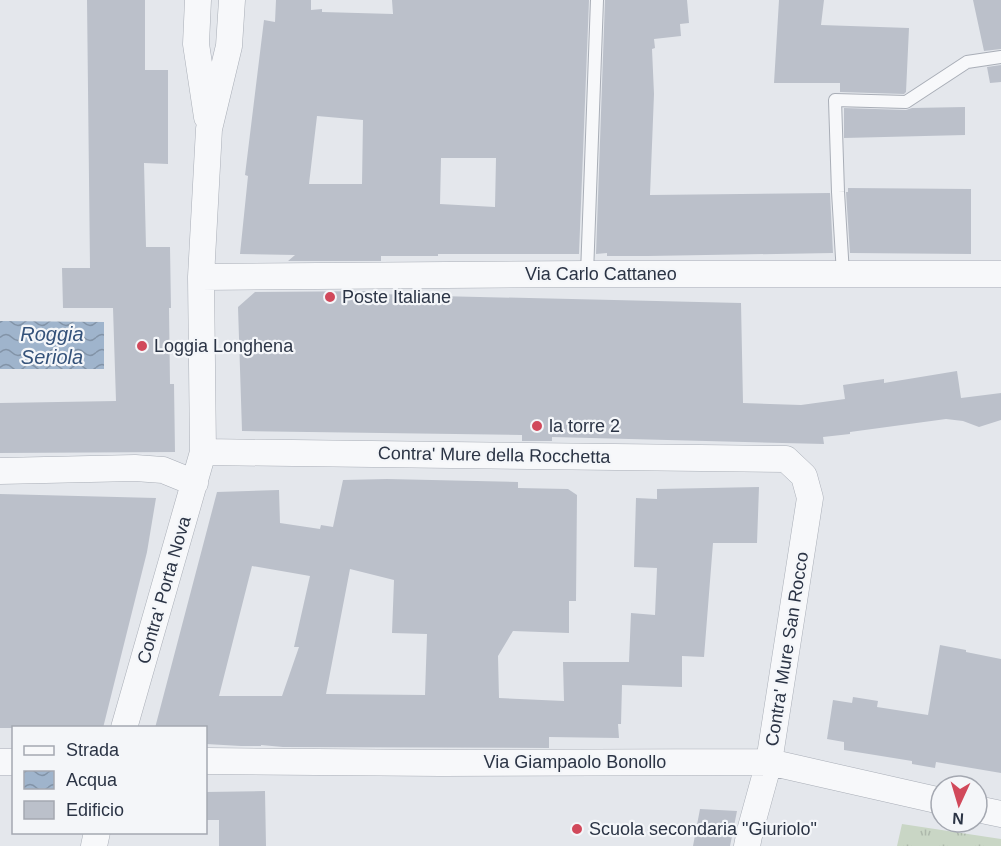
<svg xmlns="http://www.w3.org/2000/svg" width="1001" height="846" viewBox="0 0 1001 846" font-family="Arial,sans-serif">
	<style>
		.park { fill: url(#park-tufts) }
		.water { fill: url(#water-waves) }
		.building { fill: #bbc0ca; fill-rule: evenodd }
		.lines { fill: none; stroke-linecap: round; stroke-linejoin: round }
		.lane-casing { stroke: #a9aeb7; stroke-width: 14 }
		.street-casing { stroke: #a9aeb7; stroke-width: 27 }
		.lane { stroke: #f7f8fa; stroke-width: 12 }
		.street { stroke: #f7f8fa; stroke-width: 26 }
		.poi-dot { fill: #d1495b; stroke: #f4f6f9; stroke-width: 2 }
		.labels { text-anchor: middle; dominant-baseline: central; stroke-width: 4.5; stroke-linejoin: round; paint-order: stroke }
		.street-label { font-size: 18px; fill: #2b3445; stroke: #f4f6f9 }
		.poi-label { font-size: 18px; fill: #2b3445; stroke: #f4f6f9; text-anchor: start }
		.water-label { font-size: 20px; font-style: italic; fill: #34527a; stroke: #f4f6f9 }
	</style>
	<defs>
		<pattern id="park-tufts" width="24" height="20" patternUnits="userSpaceOnUse" patternTransform="scale(1.5)"><rect width="24" height="20" fill="#c9d6c5"/><path d="M3 7l-1-3M5 7V3M7 7l1-3M15 17l-1-3M17 17v-4M19 17l1-3" fill="none" stroke="#adb8ab"/></pattern>
		<pattern id="water-waves" width="16" height="10" patternUnits="userSpaceOnUse" patternTransform="scale(1.5)"><rect width="16" height="10" fill="#9fb4cc"/><path d="M0 5q4-4 8 0t8 0" fill="none" stroke="#8293a7"/></pattern>
	</defs>
	<rect width="100%" height="100%" fill="#e4e7ec"/>
	<!-- park -->
	<path class="park" d="M902,824L1001,839V846H897Z"/>
	<!-- water -->
	<path class="water" d="M0,321L104,322V369H0Z"/>
	<!-- building -->
	<path class="building" d="M87,0H145V70H168V164L144,163L146,247H170L171,308H169L170,384H174L175,452L0,453V403L116,401L113,308H63L62,268H90Z
		M276,0H311V10L322,9V12L393,14L392,0H589L579,254H438V256H381V261H288L295,255L240,254L248,176L245,175L264,20L275,22ZM317,116L363,120L362,184H309ZM441,158H496L495,207L440,204Z
		M605,0H687L689,23L680,24L681,36L654,39L655,48L652,49L654,94L650,195L830,193L833,253L648,256H607V253L596,254Z
		M779,0H824L821,25L909,28L906,92L904,94L840,92V83H774Z
		M973,0H1001V49L984,51Z
		M1001,65V82L990,83L987,67Z
		M965,107V135L844,138V108L906,110L912,108Z
		M848,188L971,189V254L850,253L846,192H848Z
		M381,291V294L438,296L741,303L743,403L801,405L845,399L843,385L884,379V383L957,371L961,398L1001,393V420L979,427L963,421L946,419L850,432V434L823,437L824,444L552,437V441H522V435L242,431L238,307L255,292Z
		M387,479L518,482V488L568,489L577,495L576,601H569V633L513,631L498,656L499,698L564,701L563,662H629L631,613L655,615L657,568L634,567L636,498L657,499V489L759,487L757,543H713L704,657L682,656V687L622,685L621,724H618L619,738L549,737V748L283,747L261,745V746H241L206,744V728H155L217,492L279,490L280,523L320,529L321,525L333,527L343,480ZM252,566L310,576L294,647H299L282,696H219ZM350,569L394,580L392,633L427,634L425,695L326,694Z
		M0,494L156,498L147,552L103,728H0Z
		M940,645L966,650V652L1001,659V773L936,762L935,768L912,764V761L844,750V742L827,739L833,700L852,703L853,697L878,701L877,707L928,715Z
		M265,791L266,846H219V820H206V792Z
		M700,809L737,811L730,846H693Z"/>
	<g class="lines">
		<!-- lane casing -->
		<g class="lane-casing">
			<path id="lane" d="M587,274L597,0
				M843,274L838,192L835,100L906,102L967,62L1001,57"/>
		</g>
		<!-- street casing -->
		<g class="street-casing">
			<path id="street" d="M198,0L196,44L207,117
				M201,277L587,274H1001
				M203,452L786,459L804,476L810,498L769,762L750,831L747,846
				M0,471L135,468L163,470L195,483
				M124,728L203,452L201,277L209,129L229,46L232,0
				M206,761L441,763L769,762L941,801
				M0,762H14
				M977,809L1001,814
				M94,846L97,832"/>
		</g>
		<!-- lane -->
		<use href="#lane" class="lane"/>
		<!-- street -->
		<use href="#street" class="street"/>
	</g>
	<!-- markers -->
	<g class="poi-dot">
		<circle cx="330" cy="297" r="6"/>
		<circle cx="142" cy="346" r="6"/>
		<circle cx="537" cy="426" r="6"/>
		<circle cx="577" cy="829" r="6"/>
	</g>
	<g class="labels">
		<!-- street labels -->
		<g class="street-label">
			<text x="601" y="274">Via Carlo Cattaneo</text>
			<text transform="translate(494 455) rotate(1)">Contra' Mure della Rocchetta</text>
			<text transform="translate(164 590) rotate(-74)">Contra' Porta Nova</text>
			<text transform="translate(787 649) rotate(-81)">Contra' Mure San Rocco</text>
			<text x="575" y="762">Via Giampaolo Bonollo</text>
		</g>
		<!-- poi labels -->
		<g class="poi-label">
			<text x="342" y="297">Poste Italiane</text>
			<text x="154" y="346">Loggia Longhena</text>
			<text x="549" y="426">la torre 2</text>
			<text x="589" y="829">Scuola secondaria "Giuriolo"</text>
		</g>
		<!-- water labels -->
		<g class="water-label">
			<text x="52" y="334">Roggia<tspan x="52" dy="23">Seriola</tspan></text>
		</g>
	</g>
	<!-- legend -->
	<rect x="12" y="726" width="195" height="108" fill="#f4f6f9" stroke="#a4a8b1" stroke-width="1.5"/>
	<rect x="24" y="746" width="30" height="9" fill="#f7f8fa" stroke="#a4a8b1" stroke-width="1.5"/>
	<text x="66" y="756" font-size="18" fill="#2b3445">Strada</text>
	<rect x="24" y="771" width="30" height="18" fill="url(#water-waves)" stroke="#a4a8b1" stroke-width="1.5"/>
	<text x="66" y="786" font-size="18" fill="#2b3445">Acqua</text>
	<rect x="24" y="801" width="30" height="18" fill="#bbc0ca" stroke="#a4a8b1" stroke-width="1.5"/>
	<text x="66" y="816" font-size="18" fill="#2b3445">Edificio</text>
	<!-- north arrow -->
	<g transform="translate(959 804) rotate(184)"><circle r="28" fill="#f4f6f9" stroke="#a4a8b1" stroke-width="1.5"/>
	<path d="M0-4.5L10 22L0 15L-10 22Z" fill="#d1495b"/>
	<text y="-9" font-size="16" font-weight="bold" text-anchor="middle" fill="#2b3445">N</text>
	</g>
</svg>
